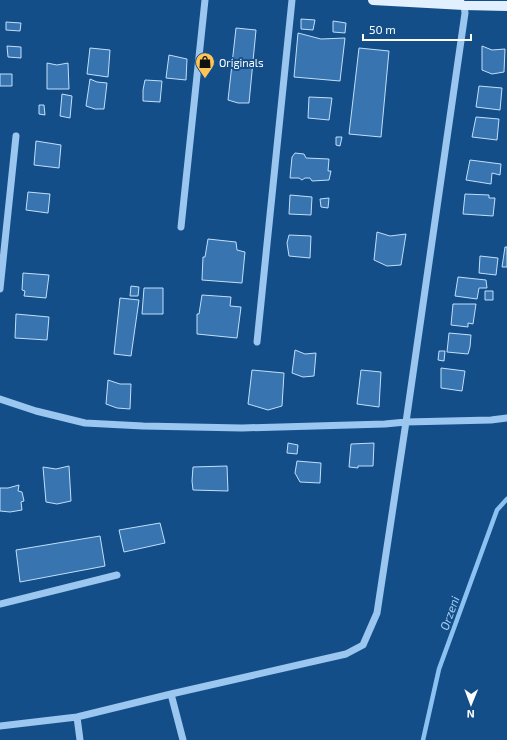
<svg xmlns="http://www.w3.org/2000/svg" width="507" height="740" viewBox="0 0 507 740" font-family="'Exo 2',sans-serif">
	<style>
		.lines { fill: none; stroke-linecap: round; stroke-linejoin: round }
		.stream { stroke: #8cc2f2; stroke-width: 4.5 }
		.building { fill: #3875b0; stroke: #c0dffb }
		.minor { stroke: #9ac6ef; stroke-width: 7 }
		.major { stroke: #e2efff; stroke-width: 10 }
		.labels { text-anchor: middle; dominant-baseline: central; stroke-width: 4; stroke-linejoin: round; paint-order: stroke }
		.poi-label { font-size: 11px; fill: #fff; stroke: #144e88; text-anchor: start }
		.water-label { font-size: 12px; font-style: italic; fill: #a6d0f6; stroke: #144e88 }
	</style>
	<rect width="100%" height="100%" fill="#144e88"/>
	<g class="lines">
		<!-- stream -->
		<path class="stream" d="M423,740L439,669L497,510L507,499"/>
	</g>
	<!-- building -->
	<path class="building" d="M301,19L315,20L313,30L301,29Z
		M333,21L346,23L345,33L333,32Z
		M6,22L21,23L20,31L6,30Z
		M236,28L256,30L249,103H238L228,100Z
		M298,33L321,39L345,38L340,81L294,77Z
		M7,46L21,47V58L8,57Z
		M482,46L492,50L505,49L504,72L492,74L482,70Z
		M90,48L110,50L108,77L87,74Z
		M359,48L389,51L381,137L349,134Z
		M169,55L187,59L186,80L166,78Z
		M47,63L57,65L68,63L69,89H47Z
		M0,74H12V86H0Z
		M90,79L97,82L107,83L104,109H95L86,106Z
		M145,80L162,81L160,102L143,101V90Z
		M479,86L502,88L500,110L476,107Z
		M62,94L72,96L70,118L60,116Z
		M309,97L332,98L329,120L308,118Z
		M39,105H44L45,115L39,114Z
		M476,117L499,119L497,140L472,137Z
		M336,137H342L340,146L336,145Z
		M36,141L61,145L59,168L34,165Z
		M295,153L304,154L306,158L329,159L328,171H331L329,180L312,181L310,178H305L302,180L299,178H290L292,157Z
		M470,160L501,164L500,175L492,173L491,184L466,180Z
		M28,192L50,194L48,213L26,210Z
		M465,194L489,195V198H495L493,216L463,214Z
		M290,195L312,197L311,215L289,214Z
		M329,198L328,208L321,207L320,199Z
		M377,232L390,236L406,234L401,265L387,266L374,260Z
		M289,235L311,236L310,258L289,256L287,243Z
		M208,239L236,242L237,250L245,252L242,283L202,280L203,257H205Z
		M505,247H507V267H502Z
		M480,256L498,258L496,275L479,273Z
		M23,273L49,275L46,298L24,296L25,291L22,290Z
		M458,277L486,280L487,288H479L477,299L455,296Z
		M131,286L139,287L138,296H130Z
		M144,288H163V314H142Z
		M485,291H493V300H485Z
		M202,295L231,297L230,306L241,307L237,338L197,334V314H199Z
		M120,298L139,300L131,356L114,354Z
		M453,304H476L473,324L468,323V327L451,325Z
		M16,314L49,317L47,340L15,338Z
		M449,333L471,335L470,347L468,354L447,352Z
		M295,350L305,354L316,353L314,376L303,377L292,373Z
		M439,351H445L444,361L438,360Z
		M441,368L465,371L462,391L441,388Z
		M252,370L284,373L282,406L268,410L248,404Z
		M361,370L381,372L379,407L357,404Z
		M108,380L120,384H131L130,409L117,408L106,404Z
		M288,443L298,445L297,454L287,453Z
		M374,443L373,466H358V468L349,467L351,444Z
		M297,461L321,463L320,483L300,482L295,473Z
		M69,466L71,501L57,504L46,502L43,467L56,469Z
		M227,466L228,491L193,490L192,481L193,467Z
		M19,485L18,491L22,492L24,501L21,502L22,510L10,512L0,511V488H8Z
		M160,523L165,543L124,552L119,530Z
		M100,536L105,566L20,582L16,550Z"/>
	<g class="lines">
		<!-- minor -->
		<path class="minor" d="M181,227L205,0
			M0,289L16,136
			M257,342L292,0
			M0,399L36,411L85,423L143,426L242,428L385,424L406,422L465,13L464,5
			M0,604L117,575
			M171,694L183,740
			M77,717L80,740
			M0,726L77,717L171,694L346,654L363,645L377,613L406,422L491,420L507,418"/>
		<!-- major -->
		<path class="major" d="M373,0L464,5L507,6"/>
	</g>
	<!-- icons -->
	<defs>
		<g id="shop-pin" transform="scale(1)"><path d="M0 17L-7.5 6A9.5 9.5 0 1 1 7.5 6Z" fill="#ffc458" stroke="#144e88"/><path d="M-5-2.5h2.3a2.7 3.5 0 0 1 5.4 0H5L5.5 6h-11ZM-1.5-2.5h3a1.5 2.3 0 0 0-3 0Z" fill="#111"/></g>
	</defs>
	<g fill-rule="evenodd">
		<use href="#shop-pin" x="205" y="62"/>
	</g>
	<g class="labels">
		<!-- poi labels -->
		<g class="poi-label">
			<text x="219" y="62">Originals</text>
		</g>
		<!-- water labels -->
		<g class="water-label">
			<text transform="translate(449 613) rotate(-70)">Orzeni</text>
		</g>
	</g>
	<!-- north arrow -->
	<g transform="translate(471 704) rotate(181)" stroke="#144e88" stroke-width="3" paint-order="stroke">
	<path d="M0-3L7 15L0 10L-7 15Z" fill="#ffffff"/>
	<text y="-6" font-size="11" font-weight="bold" text-anchor="middle" fill="#ffffff">N</text>
	</g>
	<!-- scale -->
	<path d="M363 34v6h108v-6" fill="none" stroke="#ffffff" stroke-width="2"/>
	<text x="369" y="34" font-size="12" fill="#ffffff" stroke="#144e88" stroke-width="3" paint-order="stroke">50 m</text>
</svg>
